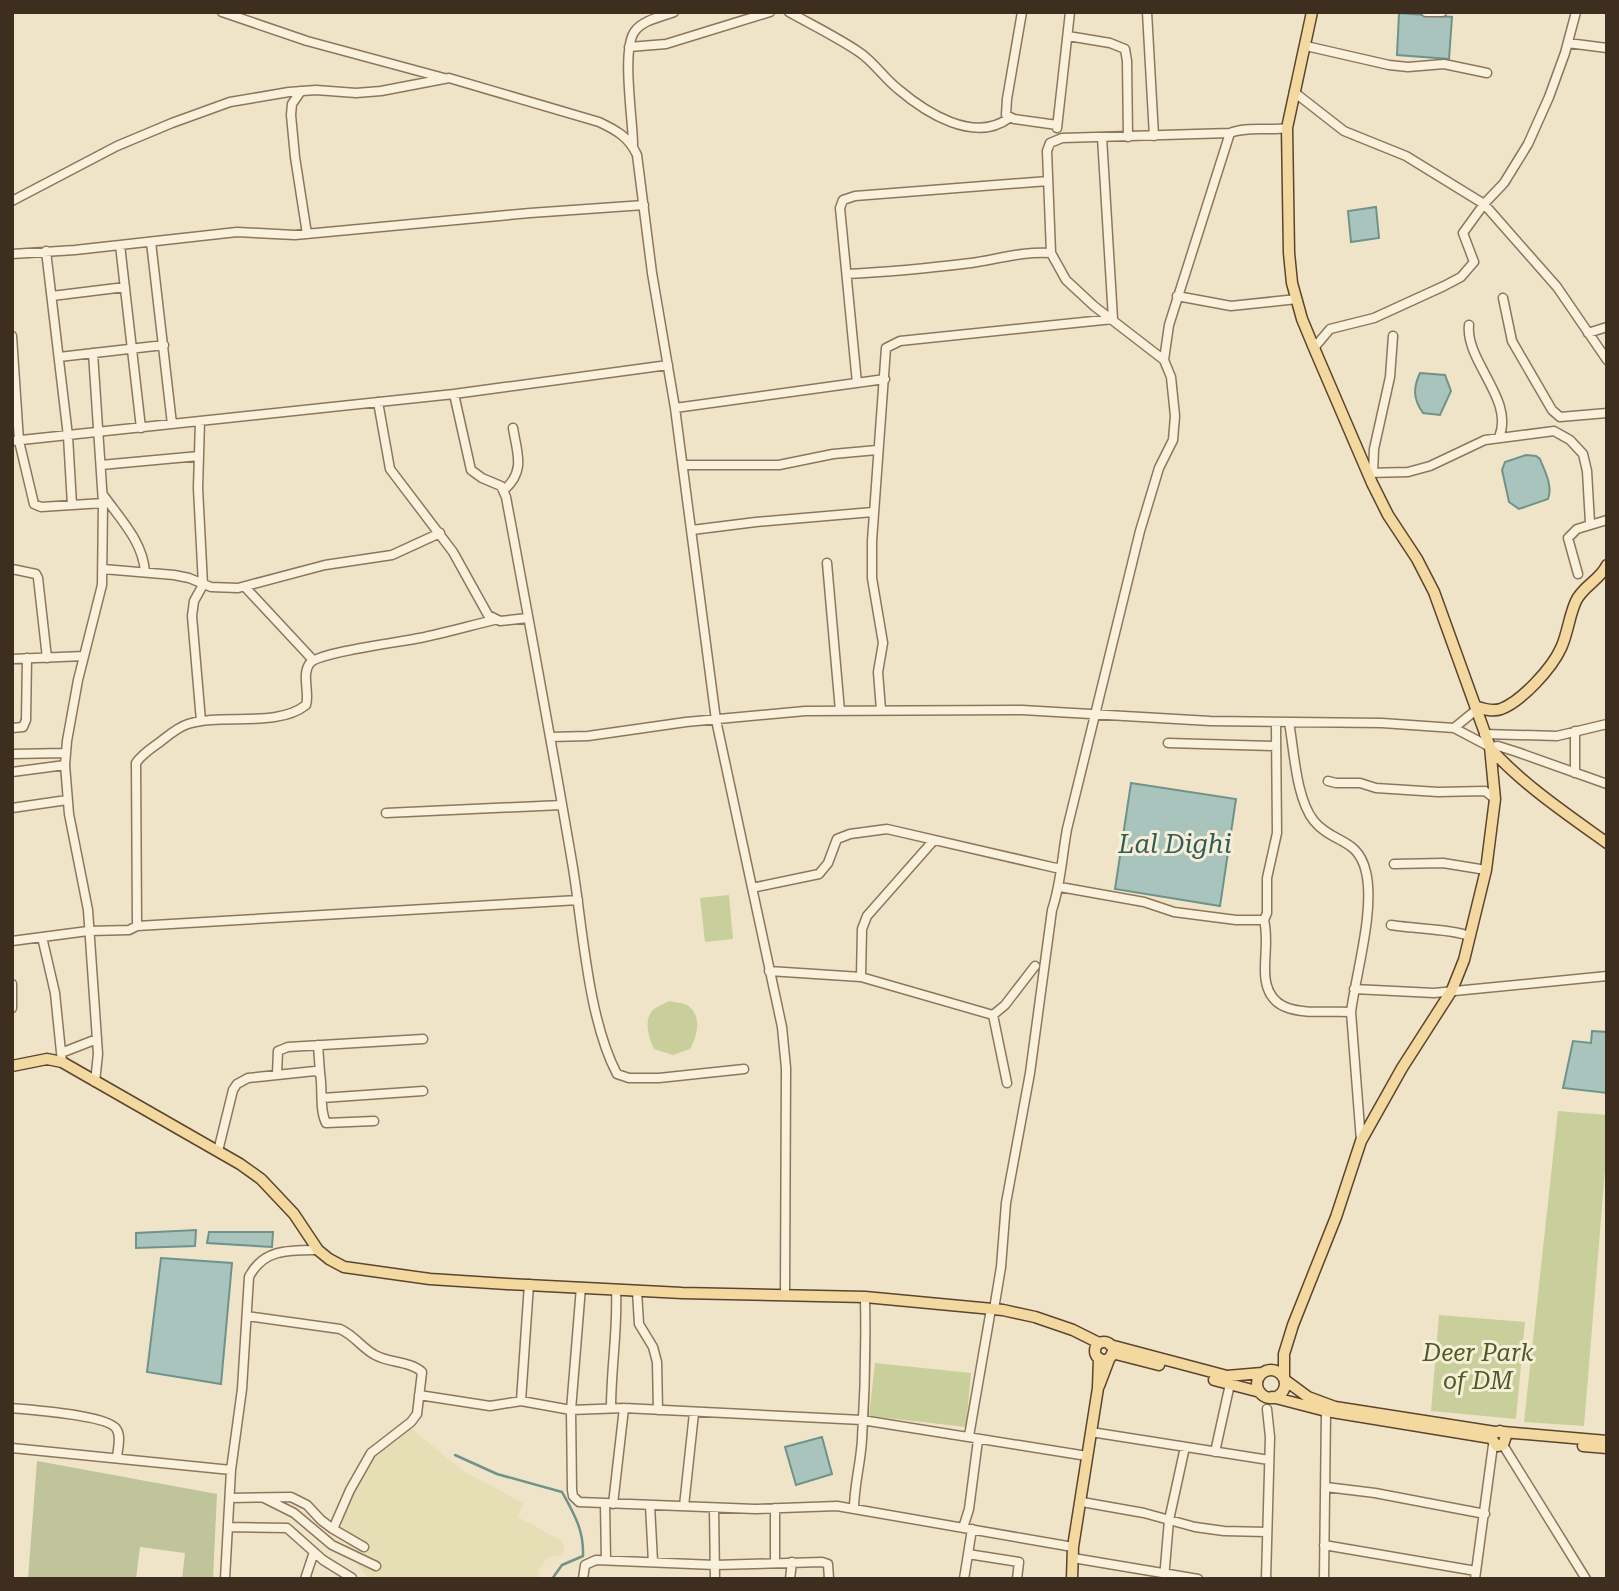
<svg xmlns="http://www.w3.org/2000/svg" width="1619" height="1591" viewBox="0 0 1619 1591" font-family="'Roboto Serif',serif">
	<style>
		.farmland { fill: #e6deb5 }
		.green { fill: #c9cf9b }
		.cemetery { fill: #bfc49a }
		.water { fill: #a9c4bc; stroke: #6f938a; stroke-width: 2 }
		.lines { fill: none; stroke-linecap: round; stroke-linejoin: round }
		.stream { stroke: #6f938a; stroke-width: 2.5 }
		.minor-casing { stroke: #8d765c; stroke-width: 11 }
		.major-casing { stroke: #5b4430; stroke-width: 13 }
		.minor { stroke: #faf1dc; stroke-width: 8 }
		.major { stroke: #f3d9a0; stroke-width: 10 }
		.labels { text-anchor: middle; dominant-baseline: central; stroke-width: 6; stroke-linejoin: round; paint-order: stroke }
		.park-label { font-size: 24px; font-style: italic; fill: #4d5a26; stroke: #f7eed8 }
		.water-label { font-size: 26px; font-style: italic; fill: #2f5d5a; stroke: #f7eed8 }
	</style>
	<rect width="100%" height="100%" fill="#f0e4c8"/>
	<!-- farmland -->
	<path class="farmland" d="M406,1427L412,1429L460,1469L523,1503L518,1517L562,1541L565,1548L562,1555L547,1558L539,1570V1579H368L348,1551L342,1530L341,1513L354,1486L350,1479Z"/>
	<!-- green -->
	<path class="green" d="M729,895L733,939L705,942L700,898Z
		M669,1001C674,1002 683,1003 687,1005C703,1015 697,1037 690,1049L673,1055L654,1049C649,1038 643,1020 653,1010C657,1006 665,1004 669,1001Z
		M1558,1111L1607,1115V1146L1584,1426L1524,1422Z
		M1439,1315L1525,1322L1516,1419L1431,1411Z
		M875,1363L971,1373L966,1427L869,1416Z"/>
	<!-- cemetery -->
	<path class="cemetery" d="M37,1461L217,1494L213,1579H182L185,1553L140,1547L136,1579H28Z"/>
	<!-- water -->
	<path class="water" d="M1399,13L1452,17L1449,59L1397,55Z
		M1376,207L1379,238L1351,242L1348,211Z
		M1420,373L1445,375L1451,391L1440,415L1423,413C1413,399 1413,388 1420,373Z
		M1526,455L1536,456L1540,459C1545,472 1553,486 1548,499L1519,509L1509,502L1502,470L1505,462Z
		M1131,783L1236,799L1220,906L1115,889Z
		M1592,1031L1607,1032V1093L1563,1088L1573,1041L1591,1043Z
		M196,1230L195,1246L136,1248V1233Z
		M209,1232H273L272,1247L207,1243Z
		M161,1258L232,1263L221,1384L147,1372Z
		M822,1437L832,1474L796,1485L785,1447Z"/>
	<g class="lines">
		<!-- stream -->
		<path class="stream" d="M455,1455L497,1474L562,1492C574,1514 584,1530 583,1556L562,1565L552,1579"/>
		<!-- minor casing -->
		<g class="minor-casing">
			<path id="minor" d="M222,12L307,41L444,78
				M789,12C812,25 837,37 859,52C874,62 884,78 898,89C925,112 974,144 1009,118
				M1022,12L1007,99L1006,115L1014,119L1057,125
				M1147,12L1154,136
				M1426,12H1442
				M1068,36L1110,43L1125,49L1127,61L1128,137
				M1568,43L1607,48
				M1306,46L1389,65L1408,67L1444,64L1487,73
				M629,47L666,44L770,12
				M301,91L292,104L291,115L295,157L307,234
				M1294,92L1344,131L1406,156L1484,204L1557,287L1607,360
				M1057,128L1070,12
				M1102,137L1113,319
				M633,145C633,120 621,48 635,31C643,20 661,17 674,12
				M12,201L117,146L172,123L230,102L289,92L316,90L356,93L381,91L449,78L599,122C616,130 629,137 637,155L652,273L675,408L716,720L782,1027L786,1068L785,1294
				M151,242L172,424
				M120,245L141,428
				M46,251L68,436L72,505
				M12,254L75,250L237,232L295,235L530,213L644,205
				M847,274C889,272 930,268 971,263C998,259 1024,251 1051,253
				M52,296L125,287
				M1177,296L1231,306L1297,299
				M1503,298L1512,341L1552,410L1560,417L1607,413
				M1469,325C1465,361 1515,400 1499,437
				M1588,333L1607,327
				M12,336L19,441L34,504L41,507L103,503
				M1314,348L1330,329L1374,318L1444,286L1461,277L1474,262L1463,233L1484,204L1504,183L1528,144L1549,97L1565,53L1576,12
				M93,353L103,503L102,585L78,680L67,741L65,765L69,814L88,910L98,1054L95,1082
				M59,357L164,345
				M1164,360L1094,306L1066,280L1051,253L1047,151L1050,143L1062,138L1230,133
				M857,383L840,208L843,200L855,196L1048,181
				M454,394L471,470L482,478L501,486L506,497C529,621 552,744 573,868C583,930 588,1019 617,1074L629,1078H659L744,1069
				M378,402L390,469L453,552L488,615L500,621L528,618
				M675,408L885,379
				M200,421L198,488L203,585L194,601L192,616L201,721
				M12,441L454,394L668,365
				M101,465L199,456
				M683,465H779L833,454L877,450
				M1368,473L1408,472L1430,466L1485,440L1554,431L1570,440L1583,454L1587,471L1590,523
				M1373,473L1374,449L1390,377L1393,336
				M504,490C526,471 517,453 513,428
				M104,496C121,520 143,542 145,572
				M692,530L756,522L873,512
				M827,563L840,711
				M12,569L36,574L38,578L47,658
				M103,569L174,575L189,578L211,587L238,588L325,565L392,555L440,533
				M1578,574L1568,538L1577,529L1607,520
				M245,587L313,660
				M12,659L84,656
				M881,710L878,672L883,643L872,578V541L886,348L900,341L1113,319
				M1289,722C1294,750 1296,799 1314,821C1333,844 1358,837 1366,872C1375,910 1356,973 1351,1012
				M12,728L23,727L26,720L27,658
				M1454,728L1476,710
				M1484,734L1557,736L1607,724
				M550,737L588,736L686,722L805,711L1022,710L1210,721L1382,723L1454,728L1490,747L1498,746L1517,752L1607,784
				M1168,743L1276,746
				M12,754L66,753
				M12,772L65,765
				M1575,773V731
				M1328,781L1336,783H1360L1376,788L1438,792L1485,791L1495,799
				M12,808L67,800
				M386,813L562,805
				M1394,864L1443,863L1486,870
				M1060,887L1144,902L1174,912L1236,920H1264L1267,913V878L1277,833L1276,727
				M752,888L819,874L828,863L837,839L850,834L887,829L1056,868L1060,867
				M1264,920C1268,936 1265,952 1265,969C1264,1022 1314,1010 1351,1012L1361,1141
				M1391,925C1407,928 1459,930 1468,936
				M137,926L578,900
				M42,937L55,993L62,1062
				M12,941L88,931L129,930L137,926L136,763C142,754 152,748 160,742C169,735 178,727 188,724C222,713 277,728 306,705C310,693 301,674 310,663C320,652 401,642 420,638C445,633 469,626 494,620
				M769,971L861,977L862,929L867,916L934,840
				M861,977L993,1015L1005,1005L1035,966
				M12,984V1008
				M1354,989L1434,993L1607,976
				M993,1015L1007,1083
				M318,1045L320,1073
				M61,1053L97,1039
				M277,1074L278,1051L288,1047L423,1039
				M322,1098L423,1091
				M218,1151L233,1090L237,1084L248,1078L315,1071L320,1073C323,1089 319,1109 326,1123L374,1121
				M581,1287L571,1410L572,1490L573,1496L579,1502L755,1509L837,1506L1073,1547
				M637,1291L639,1324L653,1347L657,1362L658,1410
				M994,1309L1001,1267L1006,1203L1030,1073L1052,910C1061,884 1062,856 1067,829L1140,531L1159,468L1173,440L1175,416L1171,377L1164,360L1169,325L1230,133C1246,126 1269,131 1287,128
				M247,1316L340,1329C354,1335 362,1348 375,1355C389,1363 410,1361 422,1372L417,1414L411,1422L371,1453L350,1490L333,1529
				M419,1395L490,1406L521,1401L571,1410L624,1408L862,1420L1087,1456
				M521,1401L529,1284
				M12,1408C30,1410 111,1415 117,1430C121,1437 118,1448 117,1457
				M611,1408C611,1368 618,1329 616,1289
				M1091,1432L1269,1460
				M969,1436L991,1309
				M1503,1445L1586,1579
				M12,1448L231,1470
				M1215,1452L1230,1384
				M1326,1487L1375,1493L1485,1514
				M230,1498L291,1497L307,1505L321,1520L333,1529L364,1547
				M264,1498L294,1513L332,1545L376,1566
				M1082,1502L1144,1513L1195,1527L1224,1531L1267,1532
				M605,1504L606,1560
				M613,1504L624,1408
				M650,1505L653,1562
				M684,1506L694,1413
				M714,1508L715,1579
				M854,1509C854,1485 861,1462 862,1439C865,1392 866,1345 865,1297
				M228,1527L287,1528L323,1560L352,1578
				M963,1528L969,1509L978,1440
				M1324,1545L1476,1571
				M968,1554L1019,1562L1017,1579
				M1073,1558L1198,1579
				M775,1563V1508
				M225,1579L231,1470L242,1389L249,1277C263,1249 289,1250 318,1250
				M305,1579L314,1552
				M583,1579L585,1565L596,1560L715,1565L822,1562L828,1564L829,1579
				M790,1579L792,1562
				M964,1579L972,1529
				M1164,1579L1169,1520L1185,1447
				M1266,1579L1270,1437L1267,1409
				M1324,1579L1326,1411
				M1475,1579L1493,1445"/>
		</g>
		<!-- major casing -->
		<g class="major-casing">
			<path id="major" d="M1475,706C1483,709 1492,712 1501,709C1522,701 1552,668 1561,648C1568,633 1569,616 1576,601C1583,586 1600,580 1607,565
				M1490,748C1522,784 1568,815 1607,843
				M12,1066L47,1059L62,1062L240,1164L261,1179L294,1214L318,1250L329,1259L344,1267L430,1279L507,1284L682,1293L865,1297L1003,1310L1035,1317L1073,1330L1099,1343
				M1095 1351a9 9 0 1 1 18 0a9 9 0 1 1-18 0Z
				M1110,1345L1227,1376L1262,1373
				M1112,1353L1159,1365
				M1257 1384a14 14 0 1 1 28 0a14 14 0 1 1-28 0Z
				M1284,1378V1354L1293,1325L1336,1217L1361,1141L1402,1068L1452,990L1464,960L1486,870L1495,799L1490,747L1434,592L1417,559L1388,515L1372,483L1314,348L1302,319L1292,283L1289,253L1287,128L1312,12
				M1214,1380L1260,1392
				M1285,1380L1308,1397L1335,1407L1495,1432
				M1099,1386L1110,1357
				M1272,1397L1326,1411L1491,1438L1497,1446L1503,1445L1506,1436L1500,1431L1492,1434L1491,1438
				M1503,1432L1607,1441
				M1583,1446L1607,1448
				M1072,1579L1073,1547L1098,1388L1099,1358"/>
		</g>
		<!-- minor -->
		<use href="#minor" class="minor"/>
		<!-- major -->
		<use href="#major" class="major"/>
	</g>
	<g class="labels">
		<!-- park labels -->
		<g class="park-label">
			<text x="1478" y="1353">Deer Park<tspan x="1478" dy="28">of DM</tspan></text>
		</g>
		<!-- water labels -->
		<g class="water-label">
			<text x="1175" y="844">Lal Dighi</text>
		</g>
	</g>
	<!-- border -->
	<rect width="1619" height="1591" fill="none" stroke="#3d2e20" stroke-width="28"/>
</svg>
